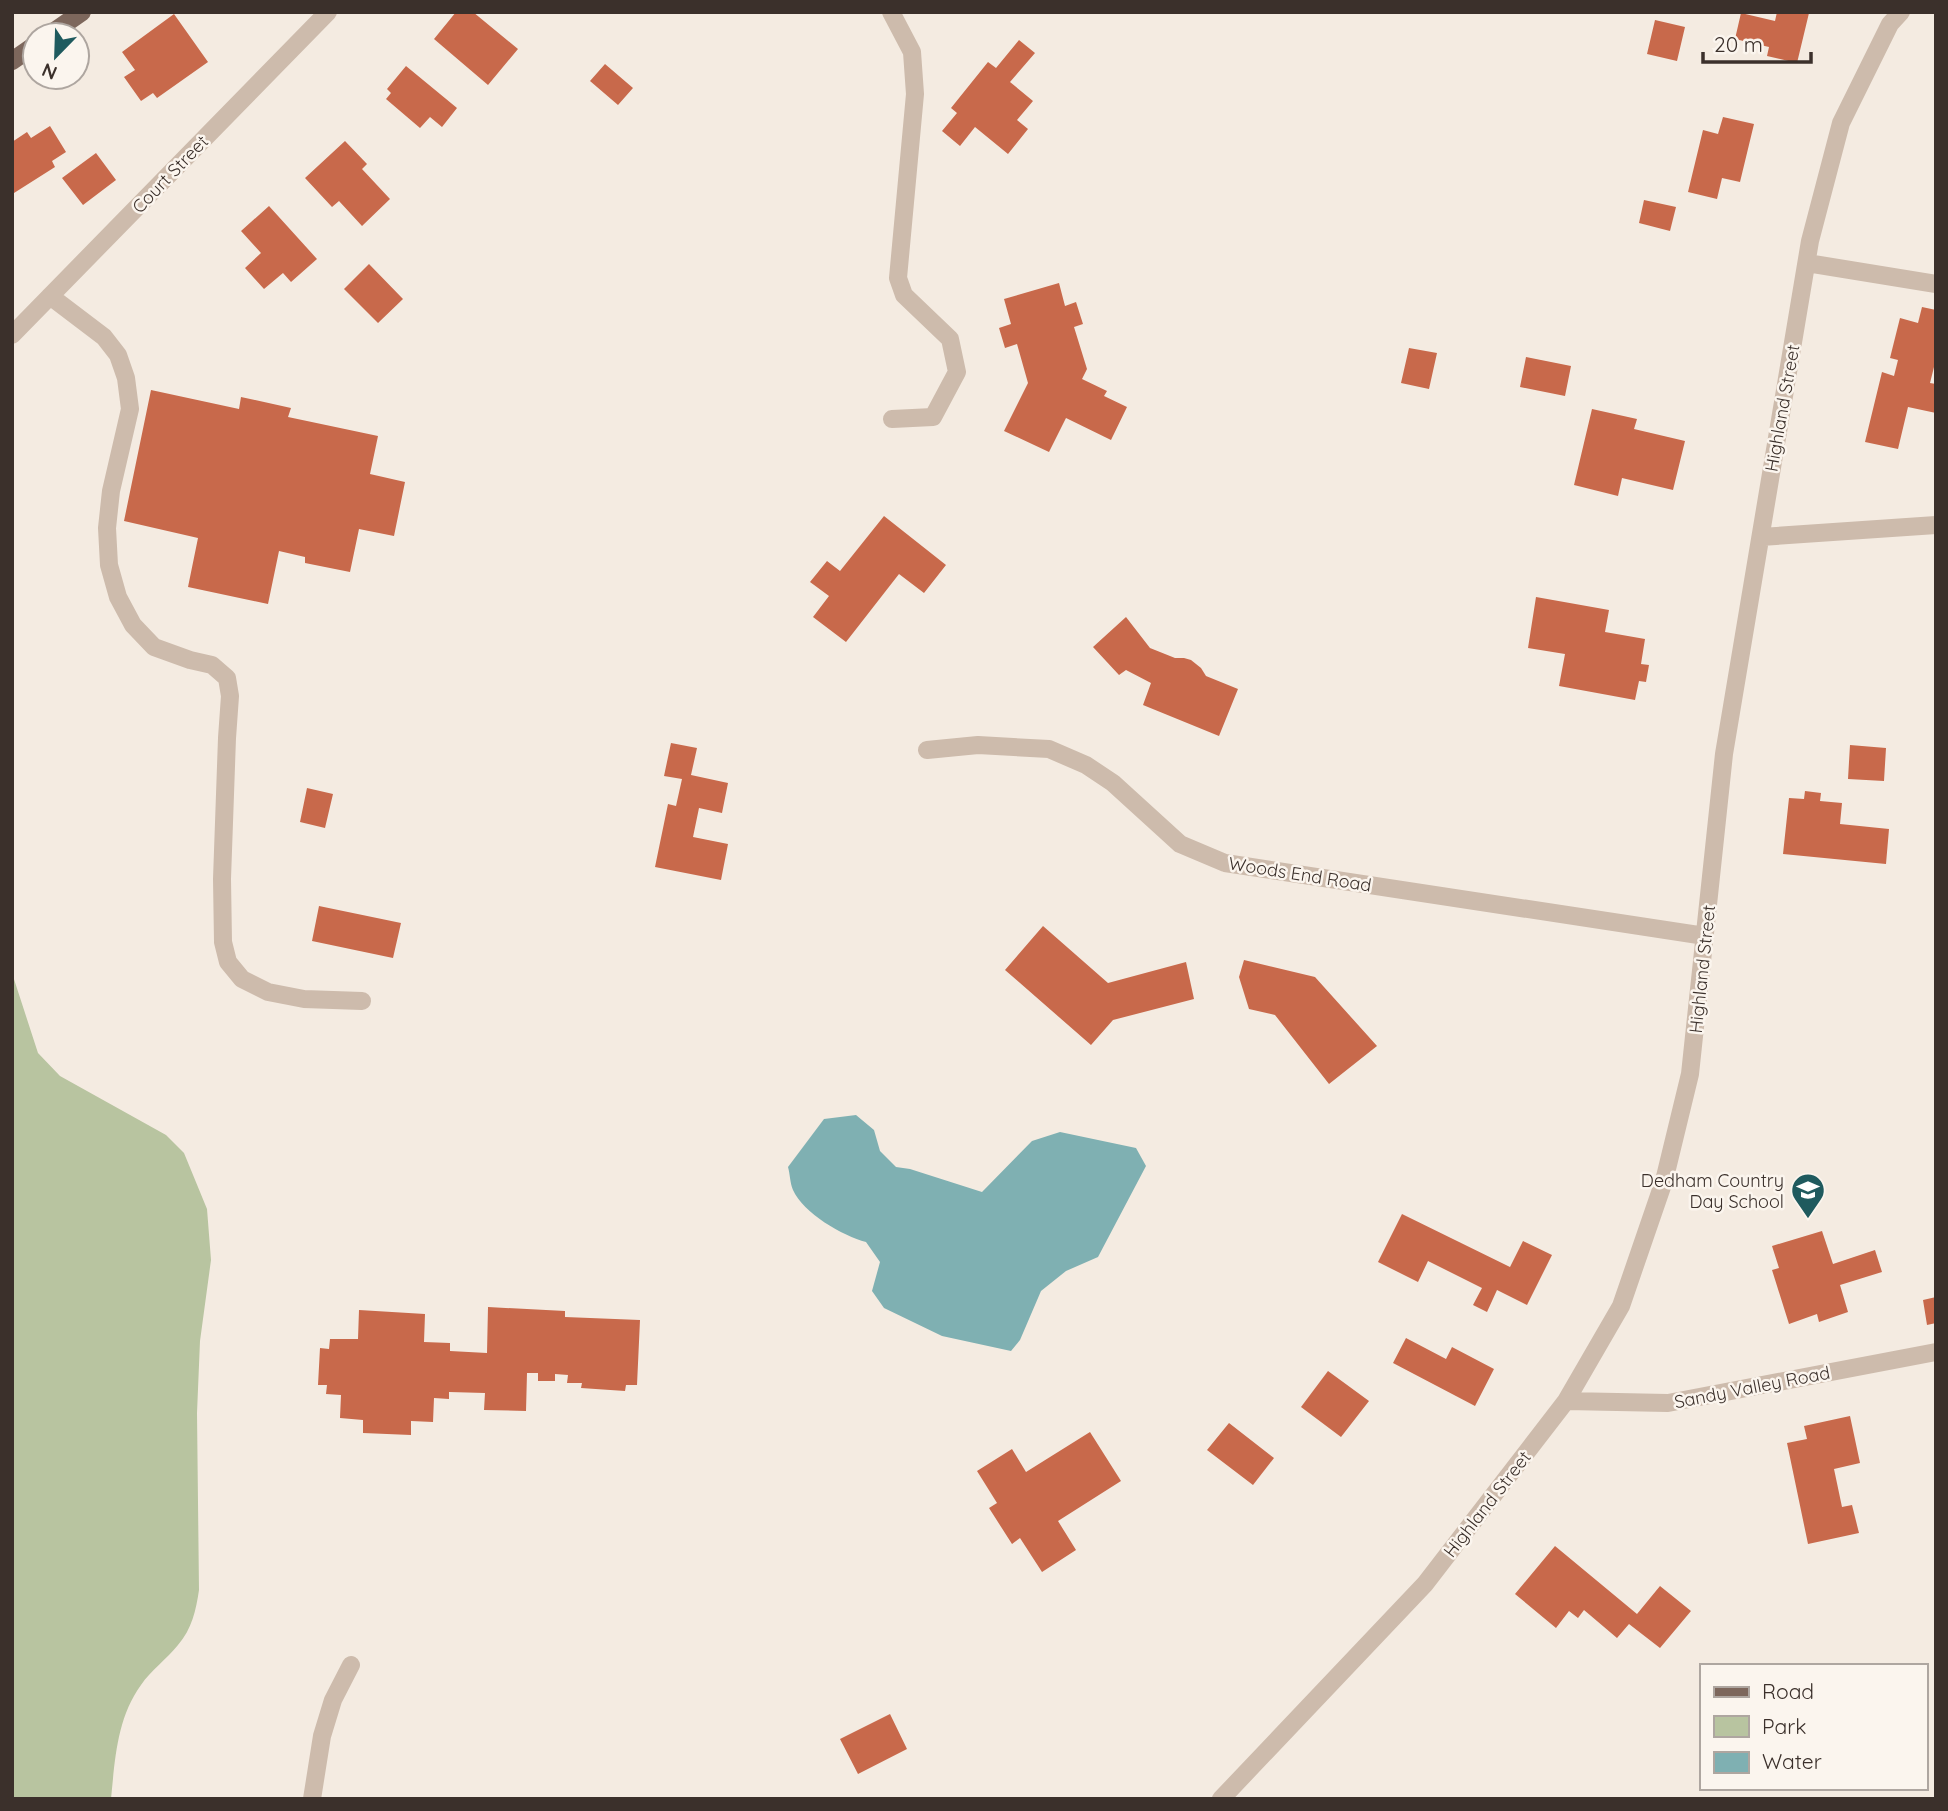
<svg xmlns="http://www.w3.org/2000/svg" width="1948" height="1811" viewBox="0 0 1948 1811" font-family="Quicksand,sans-serif">
	<style>
		.green { fill: #b8c4a0 }
		.water { fill: #7fb0b2 }
		.building { fill: #c8694b }
		.lines { fill: none; stroke-linecap: round; stroke-linejoin: round }
		.minor { stroke: #cdbbac; stroke-width: 18 }
		.major { stroke: #7d675c; stroke-width: 18 }
		.labels { text-anchor: middle; dominant-baseline: central; stroke-width: 5; stroke-linejoin: round; paint-order: stroke }
		.street-label { font-size: 18px; fill: #3b302b; stroke: #fbf5ee }
		.poi-label { font-size: 18px; fill: #3b302b; stroke: #fbf5ee; text-anchor: end }
	</style>
	<rect width="100%" height="100%" fill="#f4ebe1"/>
	<!-- green -->
	<path class="green" d="M12,973L38,1053L60,1076L166,1135L184,1153L207,1209L211,1260L200,1341L197,1413L199,1590C196,1610 192,1629 178,1645C167,1659 151,1670 141,1685C117,1718 115,1759 111,1799H12Z"/>
	<!-- water -->
	<path class="water" d="M856,1115L874,1130L880,1151L896,1167L910,1169L982,1192L1032,1141L1060,1132L1136,1148L1146,1166L1098,1257L1066,1271L1041,1291L1020,1340L1011,1351L942,1336L884,1308L872,1291L880,1262L866,1242C843,1236 803,1213 793,1190C790,1183 790,1174 788,1167L824,1119Z"/>
	<!-- building -->
	<path class="building" d="M456,12H473L518,49L488,85L434,39Z
		M1777,12L1788,14V12L1809,13L1797,63L1767,56L1769,47L1735,39L1741,13L1775,21Z
		M174,14L208,62L157,98L153,93L141,101L124,77L135,70L122,52Z
		M1655,20L1685,27L1677,61L1647,54Z
		M1019,40L1035,53L1010,82L1033,101L1017,120L1028,129L1008,154L975,127L960,146L942,131L957,113L951,108L988,62L996,68Z
		M605,64L633,88L618,105L590,81Z
		M406,66L457,108L442,127L430,117L420,128L386,99L391,93L387,89Z
		M1723,117L1754,124L1740,182L1722,178L1717,199L1688,192L1703,130L1718,134Z
		M50,126L66,152L52,161L55,167L14,193L12,190V142L27,132L31,138Z
		M345,141L367,164L362,169L390,199L362,226L339,201L332,207L305,178Z
		M96,153L116,180L83,205L62,178Z
		M1644,200L1676,207L1670,231L1639,223Z
		M269,206L317,259L291,282L283,273L264,289L245,268L261,253L241,231Z
		M369,264L403,299L378,323L344,289Z
		M1059,283L1065,306L1076,302L1083,324L1074,327L1087,369L1082,379L1107,391L1104,396L1127,407L1111,440L1066,418L1049,452L1004,431L1028,383L1017,344L1005,348L999,328L1011,324L1004,299Z
		M1922,307L1936,310V367H1934L1930,383L1936,384V413L1908,407L1898,449L1865,442L1882,372L1894,376L1898,360L1890,358L1900,318L1918,323Z
		M1409,348L1437,353L1429,389L1401,383Z
		M1526,357L1571,366L1565,396L1520,387Z
		M151,390L239,409L241,397L291,408L288,417L378,436L370,474L405,482L394,536L359,529L350,572L305,563V557L279,551L268,604L188,587L198,538L124,521Z
		M1592,409L1637,419L1634,429L1685,441L1673,490L1622,478L1618,496L1574,485Z
		M884,516L946,565L924,593L899,574L846,642L813,617L829,596L810,582L827,561L840,571Z
		M1536,597L1609,610L1605,632L1645,639L1641,664L1649,665L1646,682L1639,681L1635,700L1559,686L1565,654L1528,648Z
		M1126,617L1150,648L1175,658H1184L1191,660L1201,668L1206,676L1238,689L1219,736L1143,705L1151,683L1126,670L1119,675L1093,647Z
		M671,743L697,748L691,775L728,783L722,813L699,808L693,837L728,844L721,880L655,867L668,804L676,806L682,779L664,776Z
		M1850,745L1886,748L1884,781L1848,779Z
		M307,788L333,794L325,828L300,822Z
		M1805,791L1821,793L1820,801L1842,803L1840,824L1889,829L1886,864L1783,854L1789,798L1804,799Z
		M319,906L401,923L393,958L312,941Z
		M1043,926L1108,983L1186,962L1194,999L1113,1020L1091,1045L1005,970Z
		M1244,960L1315,977L1377,1046L1329,1084L1275,1015L1249,1009L1239,977Z
		M1402,1214L1510,1267L1523,1241L1552,1255L1527,1305L1497,1290L1487,1312L1473,1305L1482,1288L1428,1261L1418,1282L1378,1262Z
		M1822,1231L1833,1264L1875,1250L1882,1272L1840,1285L1848,1312L1819,1322L1817,1314L1789,1324L1772,1270L1779,1268L1772,1246Z
		M1936,1297V1323L1927,1325L1923,1300Z
		M488,1307L565,1311V1317L640,1320L637,1385H626L625,1391L581,1388L582,1383H567L568,1375L555,1374V1381H538V1373H527L526,1411L484,1410L485,1393L449,1392V1399L434,1398L433,1422L411,1421V1435L363,1433V1420L340,1418L341,1395L326,1394L327,1385H318L320,1348L329,1349L330,1339H358L359,1310L425,1314L424,1342L450,1343V1351L487,1353Z
		M1406,1338L1446,1359L1452,1347L1494,1369L1475,1406L1393,1363Z
		M1328,1371L1369,1401L1341,1437L1301,1407Z
		M1850,1416L1860,1463L1834,1469L1842,1507L1852,1505L1859,1533L1808,1544L1787,1443L1807,1439L1804,1426Z
		M1229,1423L1274,1458L1253,1485L1207,1450Z
		M1090,1432L1121,1481L1058,1521L1076,1550L1042,1572L1020,1538L1012,1544L989,1508L997,1503L977,1471L1012,1449L1026,1472Z
		M1555,1546L1637,1614L1660,1586L1691,1611L1660,1648L1629,1624L1617,1638L1584,1610L1578,1618L1569,1611L1556,1628L1515,1594Z
		M890,1714L907,1749L858,1774L840,1739Z"/>
	<g class="lines">
		<!-- minor -->
		<path class="minor" d="M891,12L912,52L915,94L898,278L904,295L950,339L957,372L933,417L892,419
			M1807,263L1936,284
			M50,296L104,337L118,355L126,378L130,409L111,491L107,528L109,565L118,597L133,625L154,647L190,660L212,665L227,678L230,696L227,738L222,879L223,942L228,962L242,979L268,992L304,999L362,1001
			M12,335L328,12
			M1761,537L1936,525
			M927,750L978,745L1049,749L1086,765L1113,783L1180,844L1225,863L1705,936
			M1566,1401L1668,1403L1936,1352
			M312,1799L322,1736L333,1700L351,1665
			M1221,1799L1425,1584L1566,1401L1621,1306L1664,1181L1690,1074L1724,754L1810,241L1841,123L1890,24L1901,12"/>
		<!-- major -->
		<path class="major" d="M49,35L82,12
			M12,61L35,45"/>
	</g>
	<!-- icons -->
	<defs>
		<g id="school-pin" transform="scale(1.75)"><path d="M0 17L-7.5 6A9.5 9.5 0 1 1 7.5 6Z" fill="#1f5a5e" stroke="#fbf5ee"/><path d="M0-5L7-2L0 1L-7-2ZM-4 1L0 2.5L4 1V4Q0 6-4 4Z" fill="#fff"/></g>
	</defs>
	<g fill-rule="evenodd">
		<use href="#school-pin" x="1808" y="1190"/>
	</g>
	<g class="labels">
		<!-- street labels -->
		<g class="street-label">
			<text transform="translate(170 174) rotate(-46)">Court Street</text>
			<text transform="translate(1782 408) rotate(-80)">Highland Street</text>
			<text transform="translate(1300 874) rotate(9)">Woods End Road</text>
			<text transform="translate(1702 969) rotate(-84)">Highland Street</text>
			<text transform="translate(1752 1387) rotate(-11)">Sandy Valley Road</text>
			<text transform="translate(1487 1504) rotate(-52)">Highland Street</text>
		</g>
		<!-- poi labels -->
		<g class="poi-label">
			<text x="1784" y="1180">Dedham Country<tspan x="1784" dy="21">Day School</tspan></text>
		</g>
	</g>
	<!-- border -->
	<rect width="1948" height="1811" fill="none" stroke="#3b302b" stroke-width="28"/>
	<!-- legend -->
	<rect x="1700" y="1664" width="228" height="126" fill="#fbf5ee" stroke="#aea6a0" stroke-width="2"/>
	<rect x="1714" y="1687" width="35" height="10" fill="#7d675c" stroke="#aea6a0" stroke-width="2"/>
	<text x="1762" y="1699" font-size="21" fill="#3b302b">Road</text>
	<rect x="1714" y="1716" width="35" height="21" fill="#b8c4a0" stroke="#aea6a0" stroke-width="2"/>
	<text x="1762" y="1734" font-size="21" fill="#3b302b">Park</text>
	<rect x="1714" y="1752" width="35" height="21" fill="#7fb0b2" stroke="#aea6a0" stroke-width="2"/>
	<text x="1762" y="1769" font-size="21" fill="#3b302b">Water</text>
	<!-- north arrow -->
	<g transform="translate(56 56) rotate(203)"><circle r="33" fill="#fbf5ee" stroke="#aea6a0" stroke-width="2"/>
	<path d="M0-5L12 26L0 18L-12 26Z" fill="#1f5a5e"/>
	<text y="-10" font-size="19" font-weight="bold" text-anchor="middle" fill="#3b302b">N</text>
	</g>
	<!-- scale -->
	<path d="M1703 52v10h108v-10" fill="none" stroke="#3b302b" stroke-width="3.5"/>
	<text x="1714" y="52" font-size="21" fill="#3b302b" stroke="#fbf5ee" stroke-width="5" paint-order="stroke">20 m</text>
</svg>
